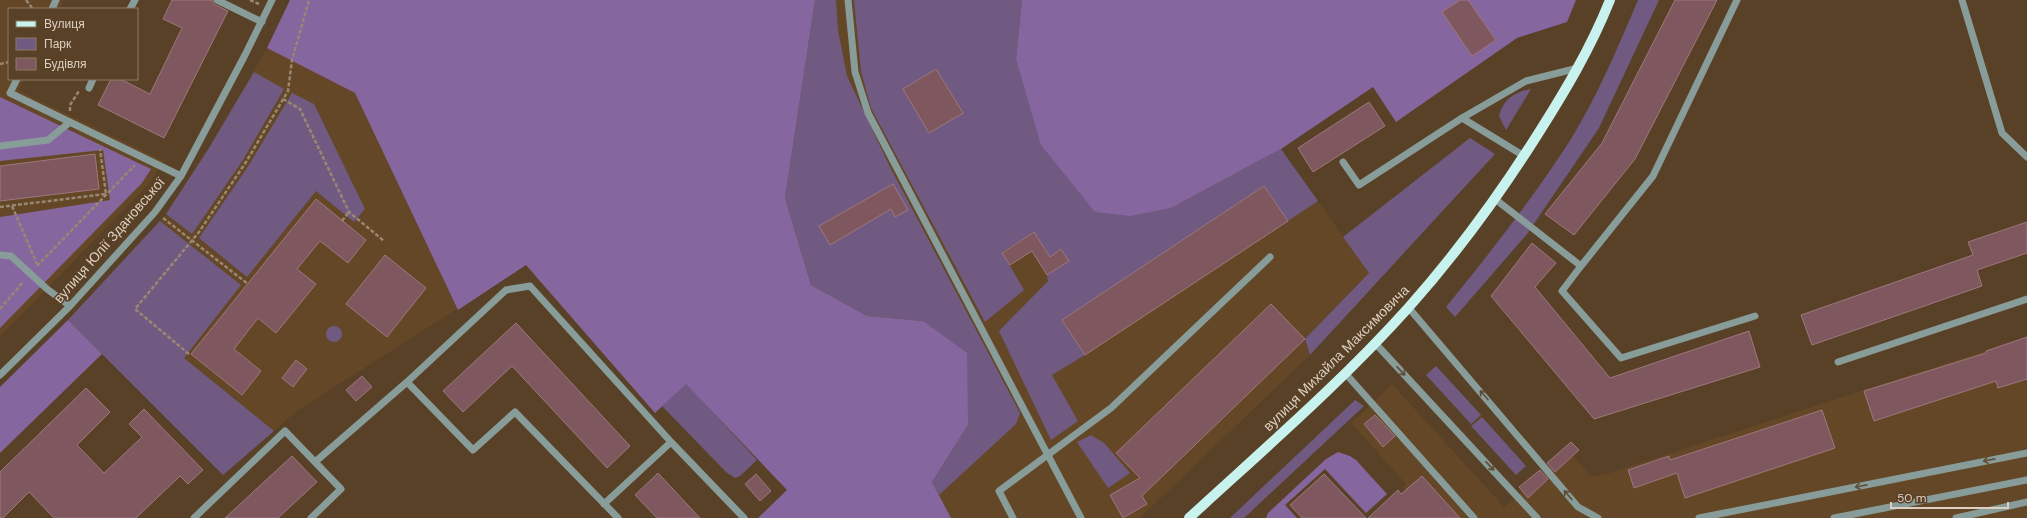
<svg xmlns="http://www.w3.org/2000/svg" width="2027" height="518" viewBox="0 0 2027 518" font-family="'DM Sans',sans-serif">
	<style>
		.built { fill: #634726 }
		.green { fill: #715a82 }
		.forest { fill: #86669e }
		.building { fill: #7e585e; stroke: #9f777c }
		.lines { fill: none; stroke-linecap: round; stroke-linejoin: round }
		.path { stroke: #998772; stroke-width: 2.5; stroke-dasharray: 4 2; stroke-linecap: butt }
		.minor { stroke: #889c9a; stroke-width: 7 }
		.major { stroke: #c8f2ee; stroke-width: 10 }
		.oneway { stroke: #5f4f38 }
		.labels { text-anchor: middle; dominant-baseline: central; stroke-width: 3; stroke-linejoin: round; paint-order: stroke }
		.street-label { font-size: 14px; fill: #ded0c1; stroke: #584127 }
	</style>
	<rect width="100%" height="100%" fill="#584127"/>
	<!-- built -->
	<path class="built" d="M0,0H64L59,9H9V79H24L18,90L164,161L148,185L0,337Z
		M393,0H1445L1450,34L1281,149L1369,273L1305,339L1310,355L1140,518H758L787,490L686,384L655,413L526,265L297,411L223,475L68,320L166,214L209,148L267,48L355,93Z
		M2027,337V518H1431L1403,487L1406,484L1351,423L1392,384L1504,507L1569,451L1591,476L1603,475Z"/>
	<!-- green -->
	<path class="green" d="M815,0H836L838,30L847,76L891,169L1020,413L1016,424L939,495L932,482L968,425L923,321L867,316L811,285L785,198Z
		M854,0H1022L1016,59L1171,208L1281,149L1318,201L1288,221L1264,186L1062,320L1085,355L1052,375L1078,421L1051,440L999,331L1048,281L1047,275L1069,261L1061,250L1039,263L1033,250L1034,232L1002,252L1024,290L985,322L871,108L861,71Z
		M1638,0H1659L1599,128L1527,234L1455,317L1446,307C1490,253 1533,198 1571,139C1598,95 1618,47 1638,0Z
		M254,72L284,89L243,160L192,234L166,214L209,148Z
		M1531,89L1506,130L1499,116C1503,99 1515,92 1531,89Z
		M292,93L314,104L365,209L354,222L316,191L247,277L199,238L249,165Z
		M1470,138L1495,154L1310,355L1305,339L1369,273L1343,237Z
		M160,221L241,285L184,358L274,431L223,475L68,320Z
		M326 334a8 8 0 1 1 16 0a8 8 0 1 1-16 0Z
		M1436,366L1481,415L1471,424L1426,375Z
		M686,383L757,460L740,476L735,478L726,472L662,406Z
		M1355,400L1364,406L1244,518H1230Z
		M1482,417L1526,466L1516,475L1471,426Z
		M1091,435L1104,443L1130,473L1108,488L1077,442Z"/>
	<!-- forest -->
	<path class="forest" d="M290,0H815L785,198L811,285L867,316L923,321L967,353L968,425L932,482L951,518H758L787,490L686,384L655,413L526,265L458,310L355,93L267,48Z
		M1022,0H1576L1567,22L1517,38L1396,122L1373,87L1281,149L1171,208L1130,216L1095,212L1041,145L1016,59Z
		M0,97L151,169L142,183L0,328V217L110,200L103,150L0,161Z
		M68,320L102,354L0,453V387Z
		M1338,452L1350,456L1356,460L1387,494L1366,513L1325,469L1285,505L1297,518H1266L1268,513L1326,459Z"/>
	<!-- building -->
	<path class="building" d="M172,0H212L214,4L228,11L164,138L98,105L111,79H120L150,94L182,28L163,19Z
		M1460,0H1468L1496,40L1472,56L1442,12Z
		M1675,0H1717L1635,159L1574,235L1545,214L1602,143Z
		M936,69L963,113L929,133L903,89Z
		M1369,102L1385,126L1313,172L1298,148Z
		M95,154L99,189L0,201V166Z
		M893,184L908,210L895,217L891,209L830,245L819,226Z
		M1264,186L1288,221L1085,355L1062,320Z
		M316,199L366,240L348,263L320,241L297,269L316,284L276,333L258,318L234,349L261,371L242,395L191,354Z
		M2027,222V253L1977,270L1982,286L1812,345L1801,315L1973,255L1968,242Z
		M1034,232L1050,257L1061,249L1069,261L1047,275L1032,251L1010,265L1002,253Z
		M1532,243L1556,263L1535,287L1610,378L1749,331L1760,367L1594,419L1491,296Z
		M385,255L426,288L387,337L346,304Z
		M1271,304L1305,339L1142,496L1147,504L1123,518L1110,495L1140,478L1116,453Z
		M516,323L630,446L607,468L512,366L463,412L443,391Z
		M2027,337V379L1998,388L1996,381L1874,421L1864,391L1986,353V351Z
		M296,360L307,369L293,387L282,378Z
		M362,376L372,387L356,401L346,390Z
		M86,388L110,412L77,445L104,473L142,437L129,424L144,409L203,470L188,484L180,476L136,518H54L29,492L3,518H0V472Z
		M1822,410L1835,448L1685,498L1677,473L1634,488L1628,470L1669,456L1670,460Z
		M1375,415L1395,436L1383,447L1364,424Z
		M1571,442L1579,450L1555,472L1547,463Z
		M292,456L317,482L278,518H225Z
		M1540,470L1548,479L1528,498L1519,487Z
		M658,473L700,518H657L635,495Z
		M756,474L771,491L760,501L745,484Z
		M1324,474L1366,518H1302L1290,505Z
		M1422,476L1460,518H1368L1398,490L1401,494Z"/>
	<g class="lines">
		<!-- path -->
		<path class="path" d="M26,0L33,9
			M250,0L259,4
			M0,64L9,62
			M283,99L300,109L349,212L384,241
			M70,111V105L79,91
			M12,206L37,264
			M0,207L106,194L100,149
			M163,218L248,284
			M342,221L349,212
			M37,266L135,165
			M0,309L23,282
			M189,354L135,309L199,232L246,162L288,91L292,60L309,0"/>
		<!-- minor -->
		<path class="minor" d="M217,0L262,22
			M848,0L855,72L868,113L1081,518
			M1962,0L2002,133L2027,157
			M52,9L56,0
			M130,9L135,0
			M17,79L10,93L181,176
			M89,88L93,79
			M1462,118L1526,81L1578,68
			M0,146L48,140L70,122
			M1343,162L1359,185L1462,118L1524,156
			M1495,199L1581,266L1653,176L1737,0
			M0,255L11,256L47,289L70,306
			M1581,266L1562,291L1621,358L1755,316
			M1408,307L1578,507L1598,518
			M1375,343L1537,518
			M1838,362L2027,299
			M1345,373L1474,518
			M0,375L70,306L155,212L181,176L245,55L272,0
			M407,382L473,450L515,412L618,518
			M604,504L671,442
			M194,518L285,431L315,462L407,382L506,290L530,286L671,442L744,518
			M311,518L341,489L315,462
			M1013,518L999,491L1111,408L1270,257
			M1699,518L2027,453
			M1834,518L2027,480
			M1956,518L2027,502"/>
		<!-- major -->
		<path class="major" d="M1189,518C1264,449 1341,383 1409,307C1456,254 1498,197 1536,137C1564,93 1591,48 1610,0"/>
	</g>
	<!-- one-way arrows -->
	<defs><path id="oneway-shaft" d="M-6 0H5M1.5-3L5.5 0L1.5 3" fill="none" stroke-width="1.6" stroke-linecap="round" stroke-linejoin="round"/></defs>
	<g class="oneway">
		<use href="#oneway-shaft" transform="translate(1401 371) rotate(47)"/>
		<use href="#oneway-shaft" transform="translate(1484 395) rotate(-131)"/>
		<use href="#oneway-shaft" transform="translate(1989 460) rotate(169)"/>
		<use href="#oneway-shaft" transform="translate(1490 466) rotate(47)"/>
		<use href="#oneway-shaft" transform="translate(1861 486) rotate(169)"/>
		<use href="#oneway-shaft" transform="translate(1568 495) rotate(-130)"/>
	</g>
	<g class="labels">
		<!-- street labels -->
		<g class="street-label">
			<text transform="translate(109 240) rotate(-49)">вулиця Юлії Здановської</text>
			<text transform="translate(1336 358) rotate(-45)">вулиця Михайла Максимовича</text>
		</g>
	</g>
	<!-- legend -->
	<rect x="8" y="8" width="130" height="72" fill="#584127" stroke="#8e7a65"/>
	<rect x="16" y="21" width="20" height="6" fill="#c8f2ee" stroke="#8e7a65"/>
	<text x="44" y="28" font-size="12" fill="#ded0c1">Вулиця</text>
	<rect x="16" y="38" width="20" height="12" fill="#715a82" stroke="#8e7a65"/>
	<text x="44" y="48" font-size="12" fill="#ded0c1">Парк</text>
	<rect x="16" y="58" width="20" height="12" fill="#7e585e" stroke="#8e7a65"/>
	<text x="44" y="68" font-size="12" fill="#ded0c1">Будівля</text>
	<!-- scale -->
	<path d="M1891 502v6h117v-6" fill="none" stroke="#ded0c1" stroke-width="2"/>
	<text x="1897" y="502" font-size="12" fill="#ded0c1" stroke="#584127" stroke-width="3" paint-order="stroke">50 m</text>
</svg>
